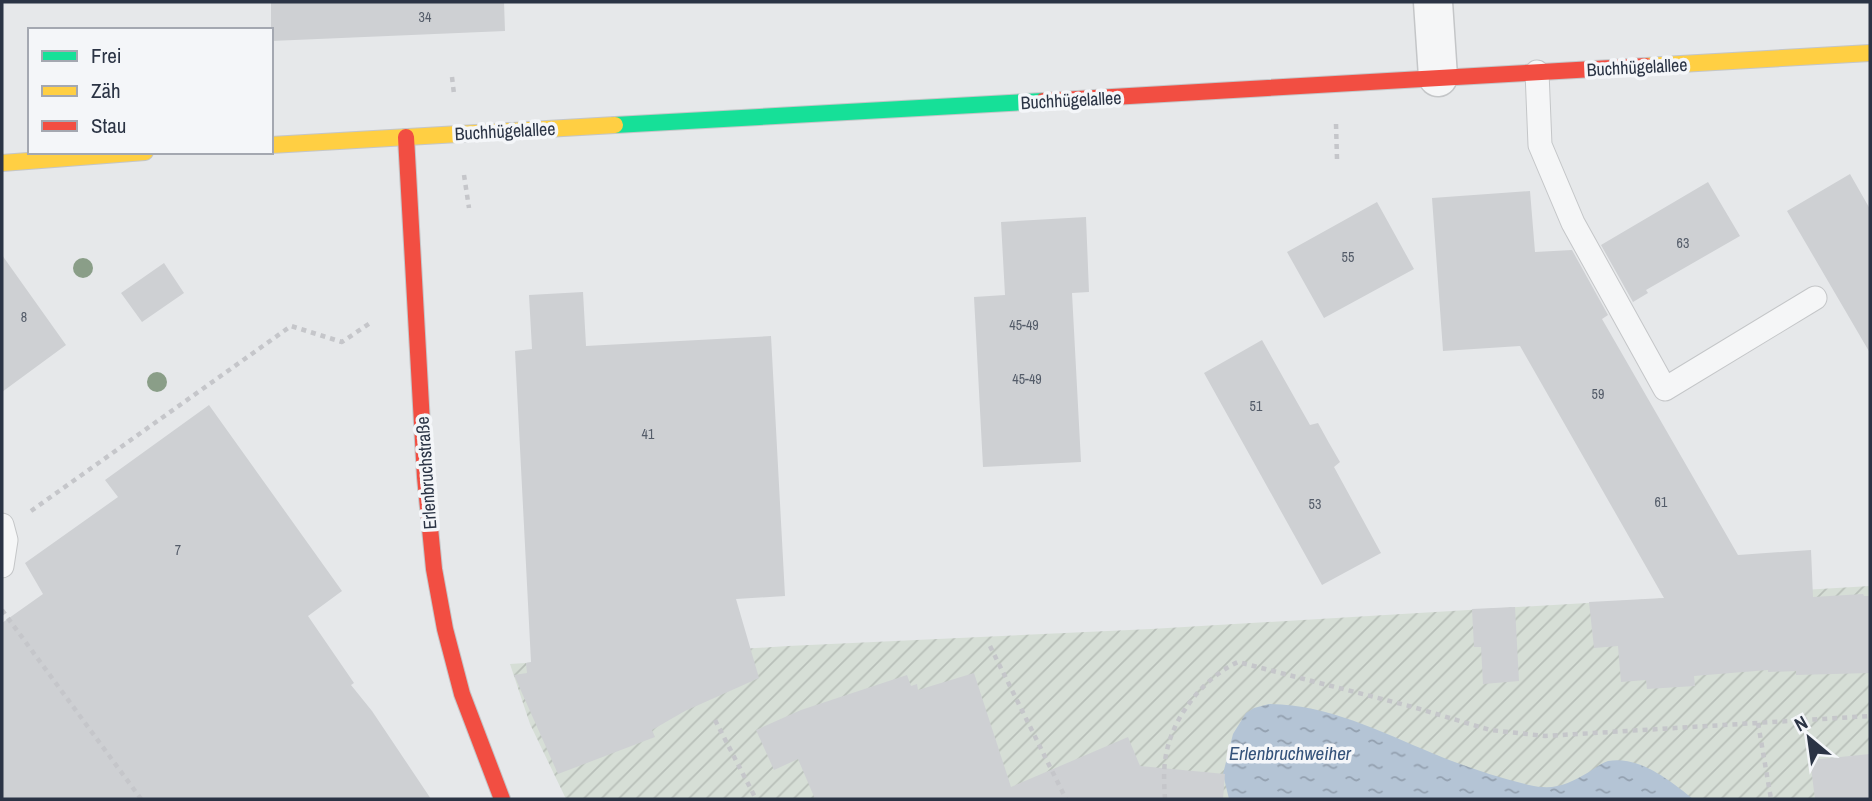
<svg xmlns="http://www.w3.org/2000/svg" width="1872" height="801" viewBox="0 0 1872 801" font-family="'Archivo Narrow',sans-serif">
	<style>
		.garden { fill: url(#garden-furrows) }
		.water { fill: url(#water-ripples) }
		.building { fill: #ced0d3 }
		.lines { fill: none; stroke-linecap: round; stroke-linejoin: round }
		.lane-casing { stroke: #c4c6c8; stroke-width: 25 }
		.street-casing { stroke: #c4c6c8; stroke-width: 41 }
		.fast-casing { stroke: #c4c6c8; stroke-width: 18 }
		.slow-casing { stroke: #c4c6c8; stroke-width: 18 }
		.jam-casing { stroke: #c4c6c8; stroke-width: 18 }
		.path { stroke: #c5c6ca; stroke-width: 4.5; stroke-dasharray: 5 5; stroke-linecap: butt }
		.lane { stroke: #f5f6f7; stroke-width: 23 }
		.street { stroke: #f5f6f7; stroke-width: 38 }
		.fast { stroke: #16e098; stroke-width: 16 }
		.slow { stroke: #ffcf43; stroke-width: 16 }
		.jam { stroke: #f24e42; stroke-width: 16 }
		.tree { fill: #8a9e88 }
		.labels { text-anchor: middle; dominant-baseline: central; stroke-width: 7; stroke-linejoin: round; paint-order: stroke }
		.number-label { font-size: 14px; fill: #545c69 }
		.street-label { font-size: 18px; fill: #2b3445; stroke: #f4f6f9 }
		.water-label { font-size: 19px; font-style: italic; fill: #34527a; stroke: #f4f6f9 }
	</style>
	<defs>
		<pattern id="garden-furrows" width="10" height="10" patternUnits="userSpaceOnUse" patternTransform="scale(1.75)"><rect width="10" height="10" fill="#d6ded6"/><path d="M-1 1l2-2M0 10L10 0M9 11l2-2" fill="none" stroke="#b8bfb9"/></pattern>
		<pattern id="water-ripples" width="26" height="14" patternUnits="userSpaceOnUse" patternTransform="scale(1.75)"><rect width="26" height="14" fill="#b4c4d5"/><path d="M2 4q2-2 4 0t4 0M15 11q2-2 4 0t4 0" fill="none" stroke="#93a0af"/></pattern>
	</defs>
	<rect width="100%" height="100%" fill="#e6e8ea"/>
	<!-- garden -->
	<path class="garden" d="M1870,586V799H566L530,724L510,664L788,646L1151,629Z"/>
	<!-- water -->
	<path class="water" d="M1269,704C1329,705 1379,731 1432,753C1463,766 1496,777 1529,785C1555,791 1568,784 1589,772C1595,768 1602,763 1608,761C1639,755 1672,782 1693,799H1229L1223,774L1233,734L1246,713L1254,708Z"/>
	<!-- building -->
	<path class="building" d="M271,2H504L505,31L271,41Z
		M1850,174L1870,209V353L1787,211Z
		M1708,182L1740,236L1646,290L1648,293L1633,302L1601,245Z
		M1530,191L1535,252L1572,250L1608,315L1602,319L1738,555L1811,550L1813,597L1863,594L1864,596H1870V673L1796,675V671L1768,672V670L1694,676L1695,686L1647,689L1646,680L1621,682L1618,646L1594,648L1589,602L1664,598L1520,346L1443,351L1432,198Z
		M1377,202L1414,269L1324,318L1287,252Z
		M1086,217L1089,292L1072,293L1081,462L983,467L974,297L1005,295L1001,222Z
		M2,255L66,345L2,392Z
		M164,263L184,293L142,322L121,293Z
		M583,292L586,346L771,336L785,596L736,599L759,678L685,711L652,730L655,737L558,774L514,675L527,673L526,663L531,662L515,351L532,349L529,295Z
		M1262,340L1310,425L1318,423L1329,443L1340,462L1334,467L1381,553L1322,585L1204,373Z
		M209,405L342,591L308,616L354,683L351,685L372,711L431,799H2V623L43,594L25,563L118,497L105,480Z
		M1515,607L1519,681L1483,684L1481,647H1474L1472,609Z
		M974,673L1011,787L1128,737L1140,766L1225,774L1223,799H815L798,759L774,770L756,730L801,710L907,675L911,686L917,684L918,690Z
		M1870,754V799H1815L1810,760Z"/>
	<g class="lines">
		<!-- lane casing -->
		<g class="lane-casing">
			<path id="lane" d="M1537,72L1540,145L1573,223L1665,389L1815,298
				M2,525L6,540L2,566"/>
		</g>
		<!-- street casing -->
		<g class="street-casing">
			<path id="street" d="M1433,2L1438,77"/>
		</g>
		<!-- fast casing -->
		<g class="fast-casing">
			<path id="fast" d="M615,125L1043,101"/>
		</g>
		<!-- slow casing -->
		<g class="slow-casing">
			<path id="slow" d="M1646,66L1870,53
				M271,145L615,125
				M2,163L145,152"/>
		</g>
		<!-- jam casing -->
		<g class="jam-casing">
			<path id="jam" d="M1043,101L1646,66
				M406,137L425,477L434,569L445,629L462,694L502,799"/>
		</g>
		<!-- path -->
		<path class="path" d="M452,77L454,94
			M1336,124L1337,159
			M464,175L469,208
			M31,511L291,326L342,342L373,321
			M2,610L141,799
			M990,646L1066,799
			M715,720L756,799
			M1758,723L1771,799
			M1165,799C1164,783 1163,766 1167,750C1175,714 1205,677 1238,662L1413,707L1490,730L1545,736L1870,716"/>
		<!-- lane -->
		<use href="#lane" class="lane"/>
		<!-- street -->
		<use href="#street" class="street"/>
		<!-- fast -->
		<use href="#fast" class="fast"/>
		<!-- slow -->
		<use href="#slow" class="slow"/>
		<!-- jam -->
		<use href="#jam" class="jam"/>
	</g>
	<!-- trees -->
	<g class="tree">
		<circle cx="83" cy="268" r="10"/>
		<circle cx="157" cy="382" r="10"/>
	</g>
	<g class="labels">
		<!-- number labels -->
		<g class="number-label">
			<text x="425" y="17">34</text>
			<text x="1683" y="243">63</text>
			<text x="1348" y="257">55</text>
			<text x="24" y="317">8</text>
			<text x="1024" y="325">45-49</text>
			<text x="1027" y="379">45-49</text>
			<text x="1598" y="394">59</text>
			<text x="1256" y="406">51</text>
			<text x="648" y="434">41</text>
			<text x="1661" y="502">61</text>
			<text x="1315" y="504">53</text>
			<text x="178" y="550">7</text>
		</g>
		<!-- street labels -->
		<g class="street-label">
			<text transform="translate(1637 67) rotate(-3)">Buchhügelallee</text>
			<text transform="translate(1071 100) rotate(-3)">Buchhügelallee</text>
			<text transform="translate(505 131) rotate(-3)">Buchhügelallee</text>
			<text transform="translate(426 473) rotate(-94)">Erlenbruchstraße</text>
		</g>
		<!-- water labels -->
		<g class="water-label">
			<text x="1290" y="753">Erlenbruchweiher</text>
		</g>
	</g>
	<!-- border -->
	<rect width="1872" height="801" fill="none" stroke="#2b3445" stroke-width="7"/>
	<!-- legend -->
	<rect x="28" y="28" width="245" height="126" fill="#f4f6f9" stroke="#a4a8b1" stroke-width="2"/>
	<rect x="42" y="51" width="35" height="10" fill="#16e098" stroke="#a4a8b1" stroke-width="2"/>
	<text x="91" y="63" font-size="21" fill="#2b3445">Frei</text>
	<rect x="42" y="86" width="35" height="10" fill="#ffcf43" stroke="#a4a8b1" stroke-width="2"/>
	<text x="91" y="98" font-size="21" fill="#2b3445">Zäh</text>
	<rect x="42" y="121" width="35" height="10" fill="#f24e42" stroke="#a4a8b1" stroke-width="2"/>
	<text x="91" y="133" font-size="21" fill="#2b3445">Stau</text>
	<!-- north arrow -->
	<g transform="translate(1809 738) rotate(331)" stroke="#f4f6f9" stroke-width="5" paint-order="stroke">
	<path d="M0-5L12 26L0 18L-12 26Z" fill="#2b3445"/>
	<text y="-10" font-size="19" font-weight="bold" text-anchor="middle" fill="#2b3445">N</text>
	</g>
</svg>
